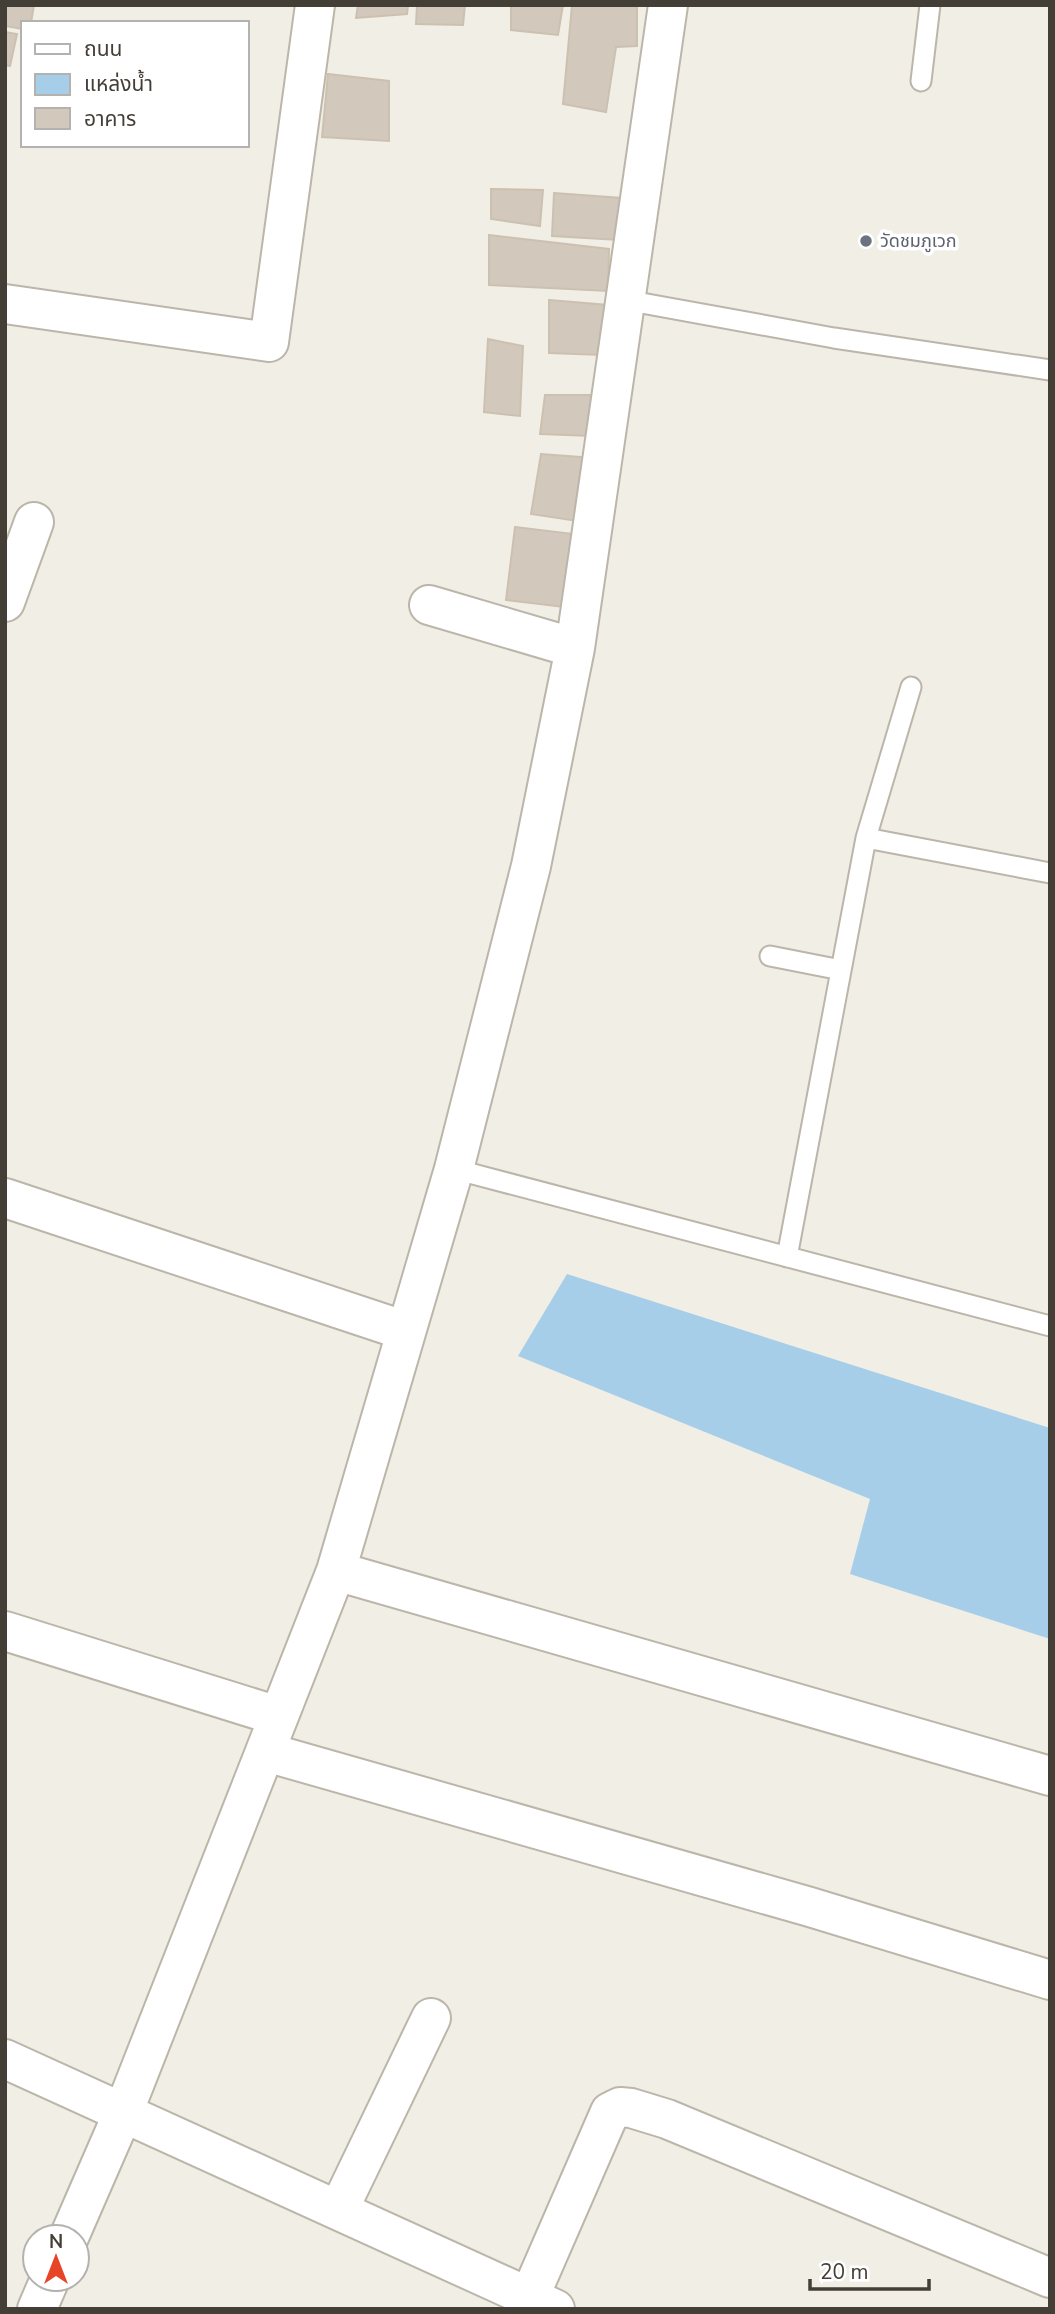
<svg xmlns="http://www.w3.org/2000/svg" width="1055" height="2314" viewBox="0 0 1055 2314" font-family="'Nunito Sans','Noto Sans Thai',sans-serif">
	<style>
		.water { fill: #a7cee9 }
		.building { fill: #d2c9bc; stroke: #ccc1b0; stroke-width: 2 }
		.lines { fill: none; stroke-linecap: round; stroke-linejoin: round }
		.service-casing { stroke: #bcb5a9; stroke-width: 23 }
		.minor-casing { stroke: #bcb5a9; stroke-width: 42 }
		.service { stroke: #fff; stroke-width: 19 }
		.minor { stroke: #fff; stroke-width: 38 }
		.worship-dot { fill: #6b7280; stroke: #fff; stroke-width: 2.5 }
		.labels { text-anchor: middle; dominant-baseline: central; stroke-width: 7; stroke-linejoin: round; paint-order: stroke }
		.worship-label { font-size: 18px; fill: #5b616d; stroke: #fff; text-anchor: start }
	</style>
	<rect width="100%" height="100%" fill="#f1eee6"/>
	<!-- water -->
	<path class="water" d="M567,1274L1050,1428V1639L850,1574L870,1499L518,1356Z"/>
	<!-- building -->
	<path class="building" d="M5,5H34L31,23H23V29L5,26Z
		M358,5H408L407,14L356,18Z
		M417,5H465L463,25L416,24Z
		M511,5H563L558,35L511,30Z
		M572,5H637V46L616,47L606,112L563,104Z
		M5,32L17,34L10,66L5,65Z
		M328,74L389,81V141L322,137Z
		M491,189L543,190L540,226L491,219Z
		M554,193L622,198L619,240L552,236Z
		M489,235L609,249L608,291L489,285Z
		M549,300L608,305L602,355L549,353Z
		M488,339L523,346L520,416L484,412Z
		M545,395H593L592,436L540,434Z
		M541,454L593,458L585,522L531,514Z
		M515,527L582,535L572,608L506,600Z"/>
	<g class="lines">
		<!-- service casing -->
		<g class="service-casing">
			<path id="service" d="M921,81L930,5
				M625,300L834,338L1050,370
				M866,838L1050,873
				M770,956L841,970
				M454,1169L1050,1326
				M787,1257L866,838L911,687"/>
		</g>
		<!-- minor casing -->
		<g class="minor-casing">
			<path id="minor" d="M5,304L269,342L315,5
				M5,602L34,522
				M429,605L575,648
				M5,1198L406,1331
				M336,1571L1050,1776
				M5,1631L278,1716
				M266,1752L810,1907L1050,1980
				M5,2059L555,2309
				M339,2209L431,2018
				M69,2237L123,2113L336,1571L454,1169L531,866L575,648L668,5
				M529,2298L610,2112L620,2107L631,2108L667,2119L1050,2278
				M37,2309L50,2279"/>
		</g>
		<!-- service -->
		<use href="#service" class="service"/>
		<!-- minor -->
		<use href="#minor" class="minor"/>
	</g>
	<!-- markers -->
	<circle class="worship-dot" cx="866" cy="241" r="7"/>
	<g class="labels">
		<!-- worship labels -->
		<g class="worship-label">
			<text x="880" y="241">วัดชมภูเวก</text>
		</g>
	</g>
	<!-- border -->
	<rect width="1055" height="2314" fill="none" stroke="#433e36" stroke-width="14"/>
	<!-- legend -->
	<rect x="21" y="21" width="228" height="126" fill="#ffffff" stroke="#b4b2af" stroke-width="2"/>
	<rect x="35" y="44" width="35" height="10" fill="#ffffff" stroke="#b4b2af" stroke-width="2"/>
	<text x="84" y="56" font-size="21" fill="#433e36">ถนน</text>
	<rect x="35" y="74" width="35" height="21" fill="#a7cee9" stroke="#b4b2af" stroke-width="2"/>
	<text x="84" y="91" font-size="21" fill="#433e36">แหล่งน้ำ</text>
	<rect x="35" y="108" width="35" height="21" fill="#d2c9bc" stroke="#b4b2af" stroke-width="2"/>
	<text x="84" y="126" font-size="21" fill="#433e36">อาคาร</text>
	<!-- north arrow -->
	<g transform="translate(56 2258)"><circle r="33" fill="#ffffff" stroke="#b4b2af" stroke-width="2"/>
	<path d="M0-5L12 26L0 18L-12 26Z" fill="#e64528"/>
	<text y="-10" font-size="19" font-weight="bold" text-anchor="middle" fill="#433e36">N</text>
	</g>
	<!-- scale -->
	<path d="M810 2279v10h119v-10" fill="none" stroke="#433e36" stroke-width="3.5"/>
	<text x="820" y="2279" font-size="21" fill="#433e36" stroke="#ffffff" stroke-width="5" paint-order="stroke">20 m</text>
</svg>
